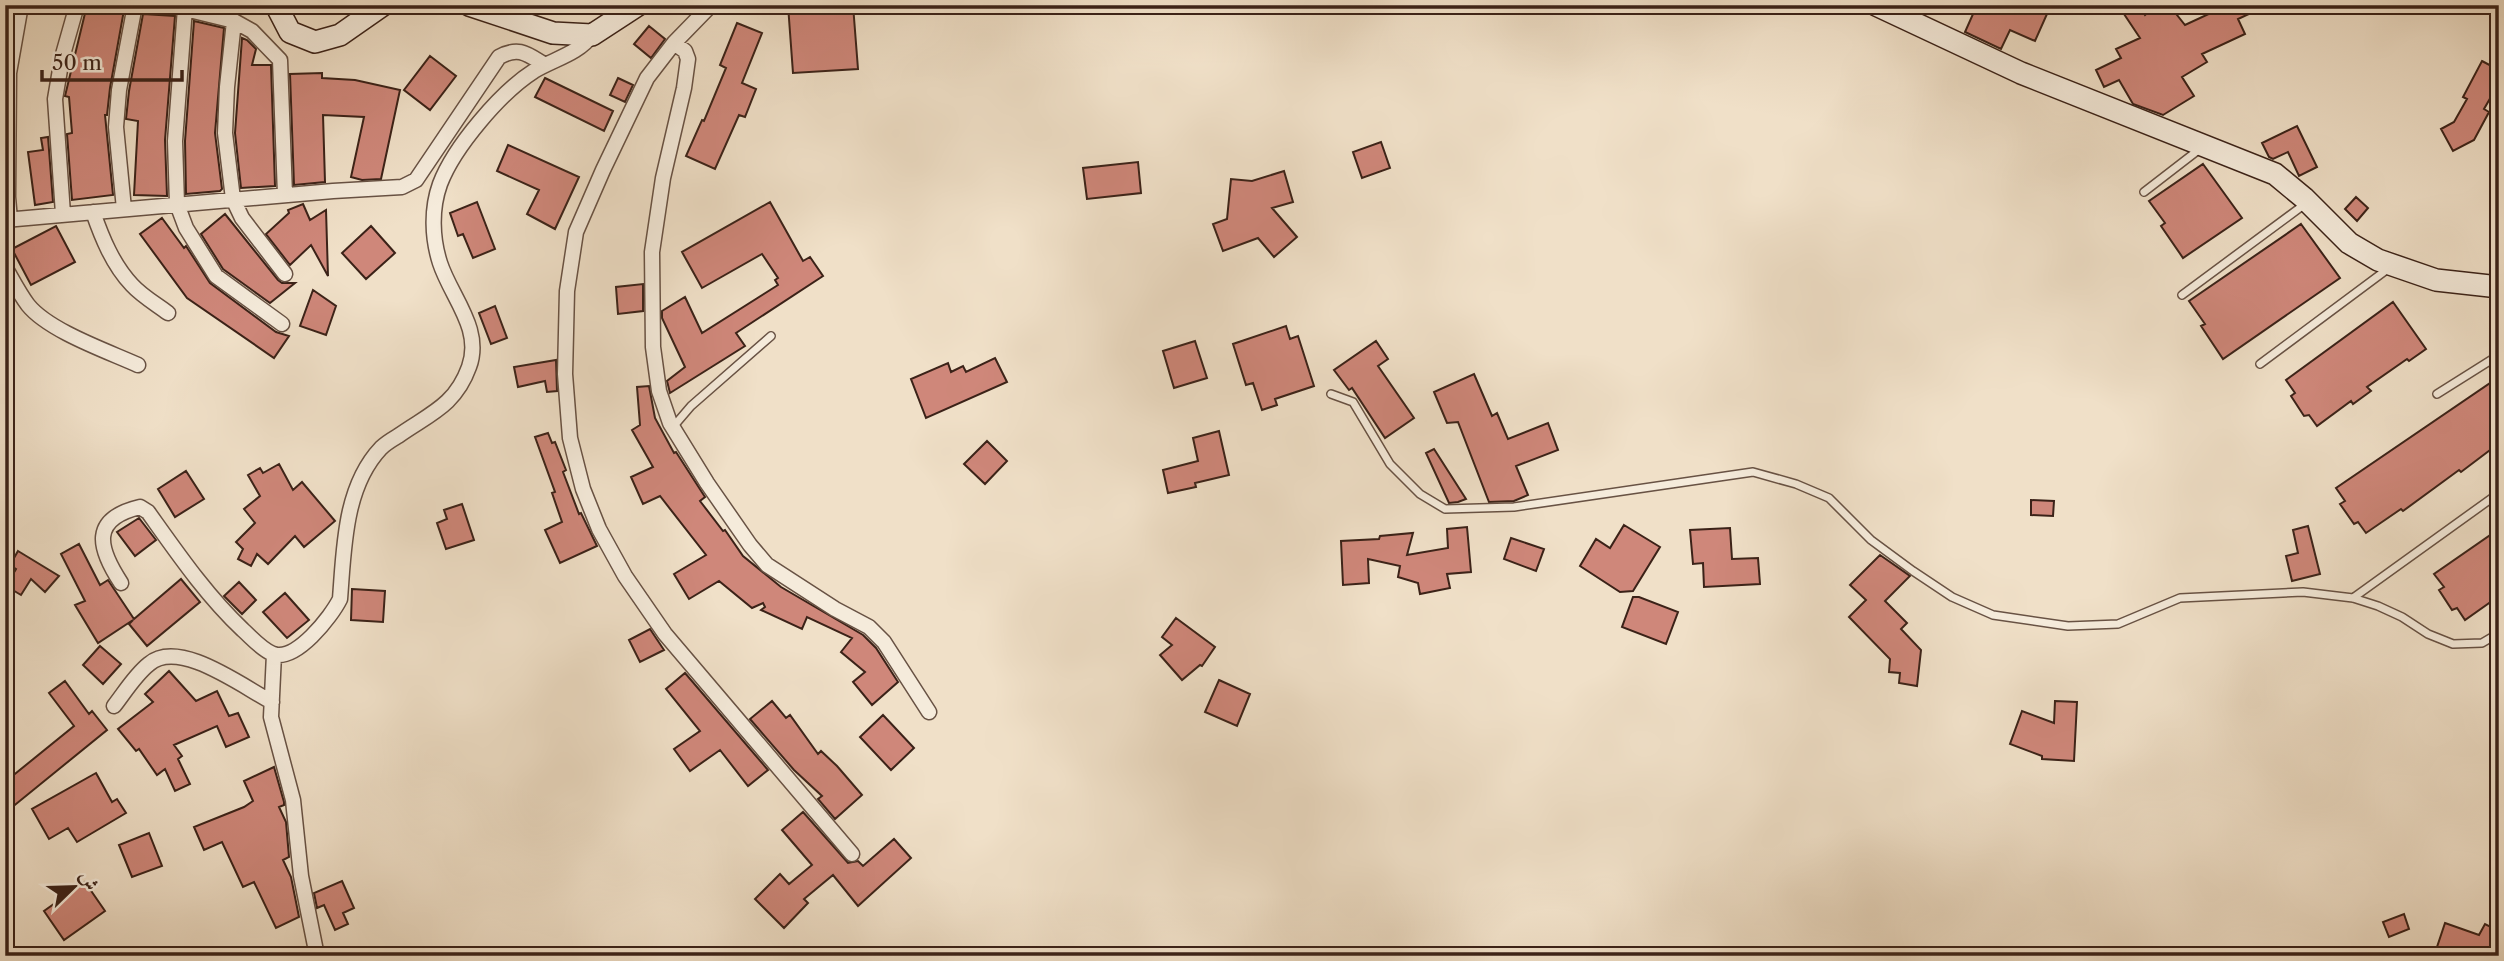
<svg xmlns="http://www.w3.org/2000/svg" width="2504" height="961" viewBox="0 0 2504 961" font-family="'Libre Caslon Text',Amiri,serif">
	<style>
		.building { fill: #cf877a; stroke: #3b2218; stroke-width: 2 }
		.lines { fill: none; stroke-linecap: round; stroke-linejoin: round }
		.lane-casing { stroke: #685244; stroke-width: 10 }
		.street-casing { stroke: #685244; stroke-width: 17 }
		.secondary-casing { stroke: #3b2218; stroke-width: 24 }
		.lane { stroke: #f5ebdb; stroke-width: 7 }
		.street { stroke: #f5ebdb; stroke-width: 14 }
		.secondary { stroke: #f5ebdb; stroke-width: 21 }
	</style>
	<rect width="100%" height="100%" fill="#f0e0c8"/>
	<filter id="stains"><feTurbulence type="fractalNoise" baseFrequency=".00286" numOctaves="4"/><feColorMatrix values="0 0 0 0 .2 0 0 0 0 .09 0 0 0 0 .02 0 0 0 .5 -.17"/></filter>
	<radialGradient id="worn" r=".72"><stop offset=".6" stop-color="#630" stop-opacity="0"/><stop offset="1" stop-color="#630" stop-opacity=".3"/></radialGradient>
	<!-- building -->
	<path class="building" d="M87,5H107L124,10L110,88L107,115H105L113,195L72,200L67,134L72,133L69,97L65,96Z
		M788,5H853L858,69L793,73Z
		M1977,5H2051L2035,41L2010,30L2001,49L1965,32Z
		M2118,5H2138L2145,15L2157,5H2169L2185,25L2228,5H2268L2238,19L2245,34L2202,54L2207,62L2182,77L2194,96L2163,115L2133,104L2119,80L2104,87L2096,70L2121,58L2116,49L2140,38Z
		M143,14L175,16L165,140L167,196L134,195L138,121L126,119L129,91Z
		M194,21L224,28L215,133L222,189L220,191L186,194L185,141Z
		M737,23L762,33L742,83L756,89L745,117L739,115L715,169L686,156L702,120L704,121L726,68L720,65Z
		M649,26L665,39L651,58L634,44Z
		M242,38L247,40L256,49L252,65H271L275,186L241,188L235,133Z
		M430,56L456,76L430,110L404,90Z
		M2482,61L2499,70V83L2484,109L2489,112L2474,140L2453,151L2441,129L2454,122L2467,99L2463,97Z
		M322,73V78L355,80L400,90L381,179L362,180L351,177L364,117L323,115L325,182L294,185L290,74Z
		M545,78L613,111L604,131L535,97Z
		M618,78L633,85L625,102L610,95Z
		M2297,126L2317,167L2299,176L2288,152L2273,159L2269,157L2262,143Z
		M48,137L53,202L35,205L28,152L43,150L41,138Z
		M1381,142L1390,168L1362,178L1353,152Z
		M508,145L579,177L555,229L527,214L539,190L497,171Z
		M1138,162L1141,193L1087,199L1083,168Z
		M2203,164L2242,218L2183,258L2161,226L2165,223L2149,201Z
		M1284,171L1293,202L1272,208L1297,237L1274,257L1258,238L1223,251L1213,224L1227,219L1231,179L1252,181Z
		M2356,197L2368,208L2357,221L2345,209Z
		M477,202L495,249L473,258L463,234L458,236L450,213Z
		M770,202L803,261L810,257L823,276L736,333L745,346L670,393L667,381L685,367L662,318V311L685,297L702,333L778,285L775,280L778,278L762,254L702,288L682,252Z
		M303,204L310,220L326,210L328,276L311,245L290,265L266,234L289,213L288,210Z
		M225,214L278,280L282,283H295L270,303L223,269L201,234Z
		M162,218L184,248L186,246L210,283L276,332L289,336L274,358L187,298L140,234Z
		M2301,224L2340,278L2223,359L2201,326L2205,324L2189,301Z
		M56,226L75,262L31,285L12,249Z
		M371,226L395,253L366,279L342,253Z
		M643,284V311L618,314L616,287Z
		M313,290L336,306L326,335L300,326Z
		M2393,302L2426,349L2409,361L2407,359L2367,387L2371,391L2353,404L2351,401L2317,426L2309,415L2304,416L2291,396L2295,393L2286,380Z
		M495,306L507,338L491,344L479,313Z
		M1286,326L1290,339L1298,336L1314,386L1275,399L1277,405L1262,410L1253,383L1246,385L1233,344Z
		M1195,341L1207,378L1174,388L1163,351Z
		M1376,341L1388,359L1378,366L1414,418L1385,438L1352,388L1349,390L1334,370Z
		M995,358L1007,382L926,418L911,379L948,363L951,372L963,366L966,372Z
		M556,360L557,391L547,392L545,381L518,387L514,367Z
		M1474,374L1492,416L1497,413L1508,439L1548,423L1558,450L1516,466L1528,495L1514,501L1489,502L1458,422L1447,423L1434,392Z
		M2499,377V427L2491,433L2498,444L2461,472L2459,470L2403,511L2401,509L2366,533L2358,522L2354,524L2340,504L2345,501L2336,488Z
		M649,386L655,418L674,453L676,452L705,497L700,501L723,531L725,530L743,556L781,587L863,635L876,648L898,682L872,705L853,682L865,672L841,652L852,638L807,617L802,629L761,610L765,607L763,603L752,608L719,581L689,599L674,574L706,555L660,496L643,504L631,477L653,467L632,430L640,425L637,387Z
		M1219,431L1229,475L1195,483L1196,487L1168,493L1163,470L1198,461L1193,438Z
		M548,433L552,443L555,442L566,470L563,472L579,514L581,513L597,546L560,563L545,530L562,522L552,493L555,492L535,437Z
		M987,441L1007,461L985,484L964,464Z
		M1434,449L1466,499L1458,502L1449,503L1426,453Z
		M279,464L293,490L302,482L335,521L304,547L295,536L268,564L257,554L251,566L238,559L243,549L236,542L255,523L244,509L260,496L248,475L260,468L263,473Z
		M186,471L204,499L175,517L158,489Z
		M2031,500L2054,501L2053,516L2031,515Z
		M462,504L474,540L446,549L437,523L447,519L444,510Z
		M139,518L156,540L135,556L117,532Z
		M1624,525L1660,547L1633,591L1620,592L1580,566L1596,539L1610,548Z
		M2308,526L2320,574L2292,581L2286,556L2298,553L2293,530Z
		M1467,527L1471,572L1447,574L1450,588L1420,594L1418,583L1398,577L1400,566L1368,559L1369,583L1343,585L1341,541L1379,539L1380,536L1413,533L1407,555L1448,548L1447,529Z
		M1730,528L1732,559L1758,558L1760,584L1704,587L1703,563L1693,564L1690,530Z
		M2499,529V596L2465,620L2457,608L2452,610L2439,590L2444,587L2434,574Z
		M1511,538L1544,549L1536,571L1504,559Z
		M79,544L100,585L108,580L134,619L181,579L200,602L147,646L129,624L133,620L98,643L75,605L85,601L61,554Z
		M18,551L59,576L45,592L31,579L21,595L6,586L16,569L10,565Z
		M1880,555L1910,576L1885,601L1907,623L1901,629L1921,650L1917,686L1899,683L1900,673L1889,672L1890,659L1849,617L1866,600L1850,585Z
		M239,582L256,600L242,614L224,596Z
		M352,589L385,591L383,622L351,620Z
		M285,593L309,620L287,638L263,612Z
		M1633,597H1639L1678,612L1666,644L1622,627Z
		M1176,618L1215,647L1202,666L1200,665L1182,680L1160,655L1172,645L1162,637Z
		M650,629L664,650L640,662L629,640Z
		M100,646L121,664L103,684L83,665Z
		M169,671L196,701L217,691L229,716L238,713L249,737L226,747L217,726L174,745L182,756L178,759L190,784L175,791L165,769L157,775L139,749L136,751L118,729L153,702L145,694Z
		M685,673L768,770L748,786L720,750L690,771L674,749L700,731L666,689Z
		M1219,680L1250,694L1237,726L1205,712Z
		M65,681L89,714L92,711L107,730L5,813V782L74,726L49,693Z
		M772,701L786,718L790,715L818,754L821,751L837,766L862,795L835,819L818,799L822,796L794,770L750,719Z
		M2055,701L2077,702L2074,761L2042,759V756L2010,744L2022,711L2054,723Z
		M883,715L914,748L891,770L860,737Z
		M274,767L284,802V805L279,807L286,822L289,857L283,860L291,877L299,917L276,928L254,882L243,887L222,842L204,850L194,827L244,807L253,801L244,781Z
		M96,773L112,802L117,799L126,813L77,842L68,828L49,839L32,809Z
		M803,812L848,863L858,861L863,866L894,839L911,858L858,906L833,875L804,899L808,903L784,928L755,899L780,874L789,884L812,865L782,830Z
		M149,833L162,866L132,877L119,845Z
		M342,881L354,908L343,913L348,924L335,930L324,905L317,908L314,893Z
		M85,882L105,911L64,940L44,911Z
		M2404,914L2409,929L2389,937L2383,922Z
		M2445,923L2479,935L2485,924L2499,931V956H2434Z"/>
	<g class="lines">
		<!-- lane casing -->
		<g class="lane-casing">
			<path id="lane" d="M2144,192L2201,148
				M2182,295L2305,204
				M2260,364L2389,268
				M1331,394L1353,402L1390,464L1420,494L1445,509L1514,507L1753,472L1796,484L1829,498L1871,540L1913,571L1952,597L1993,615L2068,626L2118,624L2180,598L2303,592L2353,598L2378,606L2402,617L2428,634L2453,644L2482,643L2499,633
				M2437,394L2499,355
				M673,427L691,406L771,336
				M2353,598L2499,493"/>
		</g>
		<!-- street casing -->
		<g class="street-casing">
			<path id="street" d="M169,5L234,21L252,31L280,60L285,195
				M711,5L674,43L647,78L603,170L576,232L567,291L565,374L570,438L583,489L599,529L625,576L665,634L852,854
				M185,8L175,141L177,204L186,228L216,276L282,324
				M234,21L227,87L225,133L233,199L242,218L285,274
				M674,43L685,51L688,59L684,88L663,178L652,252L653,347L659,391L670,423L707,483L750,545L767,565L835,609L869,627L884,642L929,712
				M124,209L116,127L119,90L135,5
				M93,212C102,238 113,265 132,285C142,296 156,304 168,313
				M63,214L55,99L62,58L77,5
				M5,220L333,191L402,187L416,180L499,57C519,46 527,54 545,65
				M10,220L8,197L9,73L21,5
				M5,267C12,279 19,293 28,305C49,331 107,351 138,365
				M121,583C98,548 90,519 140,507L148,512C178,554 206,595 243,630C252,638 261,649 273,654C296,662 331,617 340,599C344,549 344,487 381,448C386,443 393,439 398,436C429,414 455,406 469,367C483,329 451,297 440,263C432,238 431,209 440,184C454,147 501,92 534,71C554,59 578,54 592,35
				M274,654L271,717L293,800L301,876L317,956
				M114,706C125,692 135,675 149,664C179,638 243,687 272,702"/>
		</g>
		<!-- secondary casing -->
		<g class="secondary-casing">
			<path id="secondary" d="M276,5L290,32L315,42L340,35L383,5
				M469,5L553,33L592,35L638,5
				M1876,5L2021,73L2275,174L2304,198L2349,243L2378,260L2436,280L2499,287"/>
		</g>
		<!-- lane -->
		<use href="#lane" class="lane"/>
		<!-- street -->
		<use href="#street" class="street"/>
		<!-- secondary -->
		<use href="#secondary" class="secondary"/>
	</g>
	<!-- margin -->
	<rect width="2504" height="961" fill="none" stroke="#f0e0c8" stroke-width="28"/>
	<rect x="7" y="7" width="2490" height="947" fill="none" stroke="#3b2218" stroke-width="3.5"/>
	<rect x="14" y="14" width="2476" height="933" fill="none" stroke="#3b2218" stroke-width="2"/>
	<!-- north arrow -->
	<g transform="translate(74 887) rotate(67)" stroke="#f5ebdb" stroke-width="5" paint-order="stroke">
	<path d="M0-5L12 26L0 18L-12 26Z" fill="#3b2218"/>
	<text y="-10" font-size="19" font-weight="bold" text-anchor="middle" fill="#3b2218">ش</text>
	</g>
	<!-- scale -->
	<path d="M42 70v10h140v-10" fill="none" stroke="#3b2218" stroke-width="3.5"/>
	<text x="52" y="70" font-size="21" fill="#3b2218" stroke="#f5ebdb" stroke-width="5" paint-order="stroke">50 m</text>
	<rect width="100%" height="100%" filter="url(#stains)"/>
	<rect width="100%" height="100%" fill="url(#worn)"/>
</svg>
